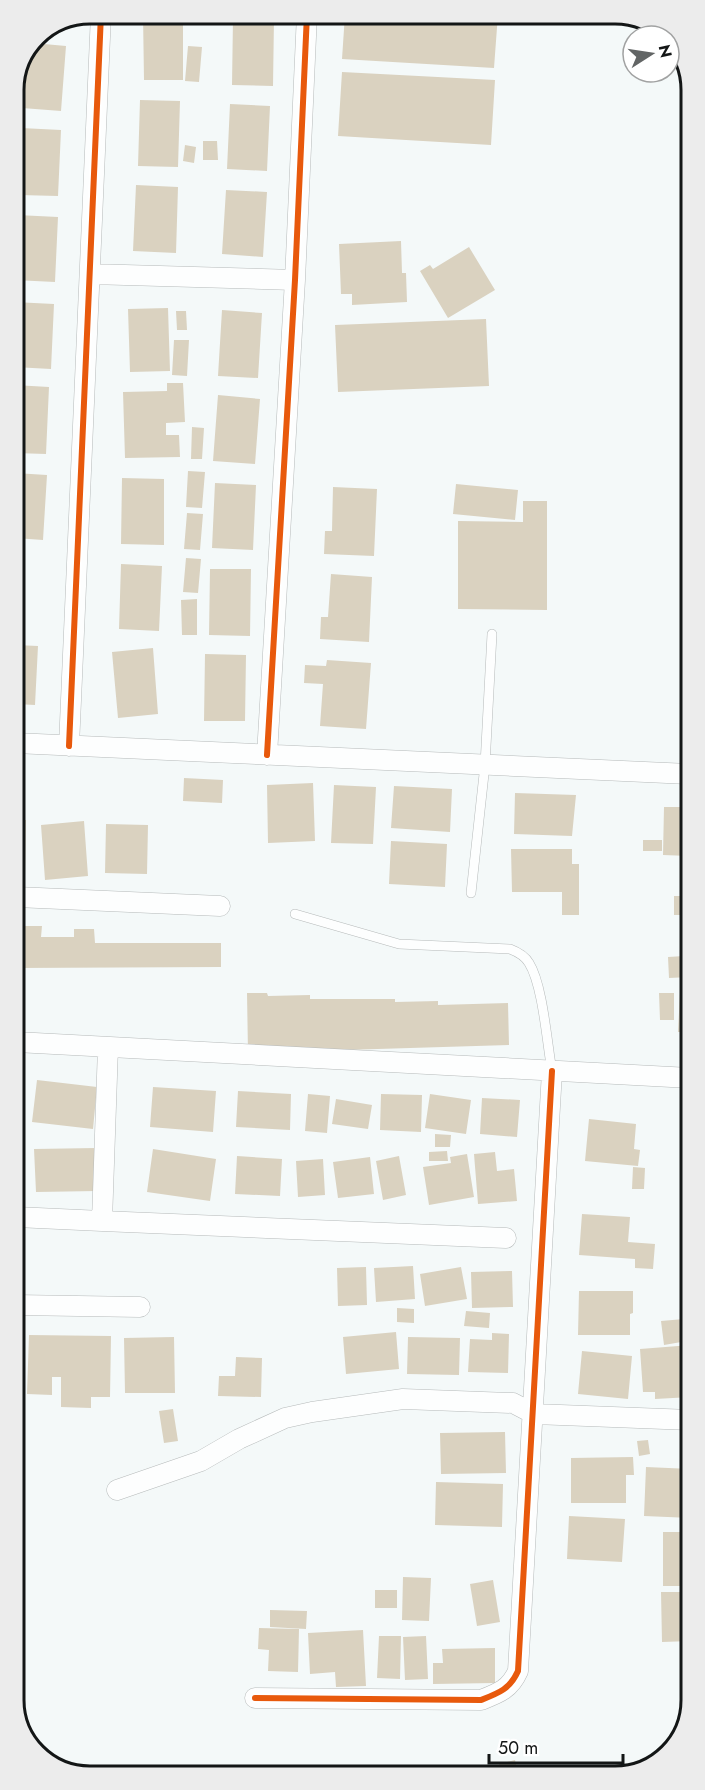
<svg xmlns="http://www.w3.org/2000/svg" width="705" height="1790" viewBox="0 0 705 1790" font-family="Jost,sans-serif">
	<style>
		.building { fill: #dad2c0 }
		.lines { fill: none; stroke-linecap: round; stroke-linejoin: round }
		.service-casing { stroke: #b6baba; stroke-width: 10 }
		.minor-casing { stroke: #b6baba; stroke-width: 21 }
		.service { stroke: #fdfefe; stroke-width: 9 }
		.minor { stroke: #fdfefe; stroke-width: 20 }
		.cycleway-casing { stroke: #fff; stroke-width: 10 }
		.cycleway { stroke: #e8590c; stroke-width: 6 }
		.rim { fill: none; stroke: #131616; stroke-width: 3 }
	</style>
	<rect width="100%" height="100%" fill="#f4f9f9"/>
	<!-- building -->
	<path class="building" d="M143,14H183V80H144Z
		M345,14H498L494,68L342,59Z
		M233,18H274L273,86L232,85Z
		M33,43L66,46L61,111L22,108L25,59Z
		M188,46L202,47L199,82L185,81Z
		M342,72L495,80L491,145L338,136Z
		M140,100L180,101L178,167L138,166Z
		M230,104L270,106L267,171L227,169Z
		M21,128L61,130L58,196L19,195Z
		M203,141H217L218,160H203Z
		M185,145L196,147L194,163L183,161Z
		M136,185L178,187L176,253L133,251Z
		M226,190L267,192L263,257L222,254Z
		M17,215L58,217L55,282L14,280Z
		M401,241L402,273H406L407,302L352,305V294H341L339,244Z
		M469,247L495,290L448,318L420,271L430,265L433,269Z
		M14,302L54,304L51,369L14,367Z
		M168,308L170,371L130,372L128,309Z
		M222,310L262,313L258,378L218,376Z
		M176,311H186L187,330H177Z
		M486,319L489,386L338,392L335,325Z
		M174,340H189L187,376L172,375Z
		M167,383H183L185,422L166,423V435H179L180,457L125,458L123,392L167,391Z
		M14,385L49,387L46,454L14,453Z
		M218,395L260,399L255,464L213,461Z
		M192,427L204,428L202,459H191Z
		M188,471L205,472L202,508L186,507Z
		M15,473L47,475L43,540L15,538Z
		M122,478L164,479V545L121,544Z
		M215,483L256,485L253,550L212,548Z
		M456,484L518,490L515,520L453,514Z
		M333,487L377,489L374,556L324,554L325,531H332Z
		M523,501H547V610L458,609V521L523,522Z
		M187,513L203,514L200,550L184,549Z
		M186,558L201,559L198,593L183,592Z
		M121,564L162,566L159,631L119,629Z
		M210,569H251L250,636L209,635Z
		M331,574L372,577L369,642L320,639L321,617H328Z
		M197,599V635H182L181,600Z
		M15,645L38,646L35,705L15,704Z
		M153,648L158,714L118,718L112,652Z
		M205,654L246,655L245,721H204Z
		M327,660L371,663L366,729L320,726L323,684L304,683L305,665L326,666Z
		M184,778L223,780L222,803L183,801Z
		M313,783L315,841L268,843L267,785Z
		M334,785L376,787L373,844L331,843Z
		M394,786L452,789L450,832L391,828Z
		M515,793L576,795L572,836L514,834Z
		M664,807H689V856L663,855Z
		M15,820H26L25,876H15Z
		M84,821L88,876L45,880L41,825Z
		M106,824L148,825L147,874L105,873Z
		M643,840H662V851H643Z
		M391,841L447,844L445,887L389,884Z
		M511,849H572V864H579V915H562V892H512Z
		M687,872H690V915H674V896H687Z
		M22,926H42L41,937H74V929H94L95,943H221V967L16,968V934H21Z
		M690,933V977L669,978L668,957L684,956L682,934Z
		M247,993H267L268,996L310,995V999H395V1002L438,1001V1005L508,1003L509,1045L248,1053Z
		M659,993H674V1020H660Z
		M680,993H690V1032H678Z
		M37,1080L97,1087L93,1129L32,1122Z
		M16,1083H21L18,1125H16Z
		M153,1087L216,1091L213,1132L150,1127Z
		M238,1091L291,1094L290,1130L236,1127Z
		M308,1094L330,1096L327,1133L305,1131Z
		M381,1094L422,1095L421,1132L380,1130Z
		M430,1094L471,1100L466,1134L425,1128Z
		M482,1098L520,1100L517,1137L480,1134Z
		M336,1099L372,1105L368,1129L332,1124Z
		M589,1119L636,1124L634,1149L640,1150L638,1166L585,1161Z
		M435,1134L451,1135L450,1147H435Z
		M16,1145L23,1146L19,1188H16Z
		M96,1148L97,1191L36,1192L34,1149Z
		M153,1149L216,1159L210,1201L147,1192Z
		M447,1151L448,1161H429V1152Z
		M495,1152L497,1171L514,1169L517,1201L478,1204L474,1154Z
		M467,1154L474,1197L429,1205L423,1167L451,1163L450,1157Z
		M237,1156L282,1159L280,1196L235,1194Z
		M399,1156L406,1195L383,1200L376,1161Z
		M370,1157L374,1194L338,1198L333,1162Z
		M323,1159L325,1195L298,1197L296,1161Z
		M633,1167L645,1168L644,1189H632Z
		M582,1214L630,1217L628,1242L655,1244L653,1269L635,1268V1259L579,1255Z
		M413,1266L415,1299L376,1302L374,1268Z
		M366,1267L367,1305L338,1306L337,1268Z
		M461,1267L467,1299L425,1306L420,1274Z
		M512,1271L513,1307L472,1308L471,1272Z
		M579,1291H633V1313L630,1314V1335H578Z
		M397,1308L414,1309V1323L397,1322Z
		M466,1311L490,1313L489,1328L464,1326Z
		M684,1319L687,1341L664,1345L661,1321Z
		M396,1332L399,1369L346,1374L343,1337Z
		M492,1333L509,1334L508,1373L468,1372L470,1339L492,1340Z
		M29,1335L111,1336L110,1397H91V1408L61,1407V1377H52V1395L27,1394Z
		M174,1337L175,1393H125L124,1338Z
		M408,1337L460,1338L459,1375L407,1374Z
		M691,1345V1397L655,1399V1392H643L640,1349Z
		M582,1351L632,1356L628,1399L578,1394Z
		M236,1357L262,1358L261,1397L218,1396L219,1376H235Z
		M173,1409L178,1441L164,1443L159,1411Z
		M505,1432L506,1473L441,1474L440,1433Z
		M648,1440L650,1454L639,1456L637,1441Z
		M633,1457L634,1475H626V1503H571V1458Z
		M646,1467L691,1469V1518L644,1516Z
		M436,1482L503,1484L502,1527L435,1525Z
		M569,1516L625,1519L622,1562L567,1559Z
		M663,1532H691V1586H663Z
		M403,1577L431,1578L429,1621L402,1620Z
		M493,1580L500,1622L477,1626L470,1584Z
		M375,1590H397V1608H375Z
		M661,1592H691V1641L662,1642Z
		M270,1610L307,1611L306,1629L270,1627Z
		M259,1628L299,1629L298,1672L268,1671L269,1650L258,1649Z
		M363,1630L366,1686L336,1687L335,1672L310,1674L308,1633Z
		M379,1636H401L400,1679L377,1678Z
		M426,1636L428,1679L405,1680L403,1637Z
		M495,1648V1683L433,1684V1663H443L442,1649Z
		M515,1760L518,1773H502L499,1764Z"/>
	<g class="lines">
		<!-- service casing -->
		<g class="service-casing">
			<path id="service" d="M471,893L485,765L492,634
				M295,914L399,944L510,949C518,952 525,956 529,963C543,985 547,1044 552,1071"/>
		</g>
		<!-- minor casing -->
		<g class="minor-casing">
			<path id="minor" d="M90,274L295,280
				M15,743L689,774
				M69,746L101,14
				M267,755L295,280L307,14
				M16,897L220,906
				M16,1042L690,1078
				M108,1047L102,1221L506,1238
				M16,1217L102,1221
				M16,1305L140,1307
				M117,1490L201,1461L239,1439L285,1418L312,1412L403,1399L513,1403L534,1414L691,1420
				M255,1698L481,1700C499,1693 510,1689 518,1671L552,1071"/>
		</g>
		<!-- service -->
		<use href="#service" class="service"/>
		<!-- minor -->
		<use href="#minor" class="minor"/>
		<!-- cycleway casing -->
		<g class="cycleway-casing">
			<path id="cycleway" d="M69,746L101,14
				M267,755L295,280L307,14
				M255,1698L481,1700C499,1693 510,1689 518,1671L552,1071"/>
		</g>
		<!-- cycleway -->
		<use href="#cycleway" class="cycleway"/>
	</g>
	<!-- crop -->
	<path d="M0 0H705V1790H0ZM90 24H615A66 66 0 0 1 681 90V1700A66 66 0 0 1 615 1766H90A66 66 0 0 1 24 1700V90A66 66 0 0 1 90 24Z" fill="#ececec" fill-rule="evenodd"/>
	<path class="rim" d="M90 24H615A66 66 0 0 1 681 90V1700A66 66 0 0 1 615 1766H90A66 66 0 0 1 24 1700V90A66 66 0 0 1 90 24Z"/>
	<!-- north arrow -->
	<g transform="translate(651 54) rotate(78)"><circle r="28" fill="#ffffff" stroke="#a1a2a2" stroke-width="1.5"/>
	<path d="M0-4.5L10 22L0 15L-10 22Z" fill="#626565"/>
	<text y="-9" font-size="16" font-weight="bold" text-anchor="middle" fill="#131616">N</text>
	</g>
	<!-- scale -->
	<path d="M489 1754v9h134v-9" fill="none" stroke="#131616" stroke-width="3"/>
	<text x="498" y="1754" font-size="18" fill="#131616" stroke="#ffffff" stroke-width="4.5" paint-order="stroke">50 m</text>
</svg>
